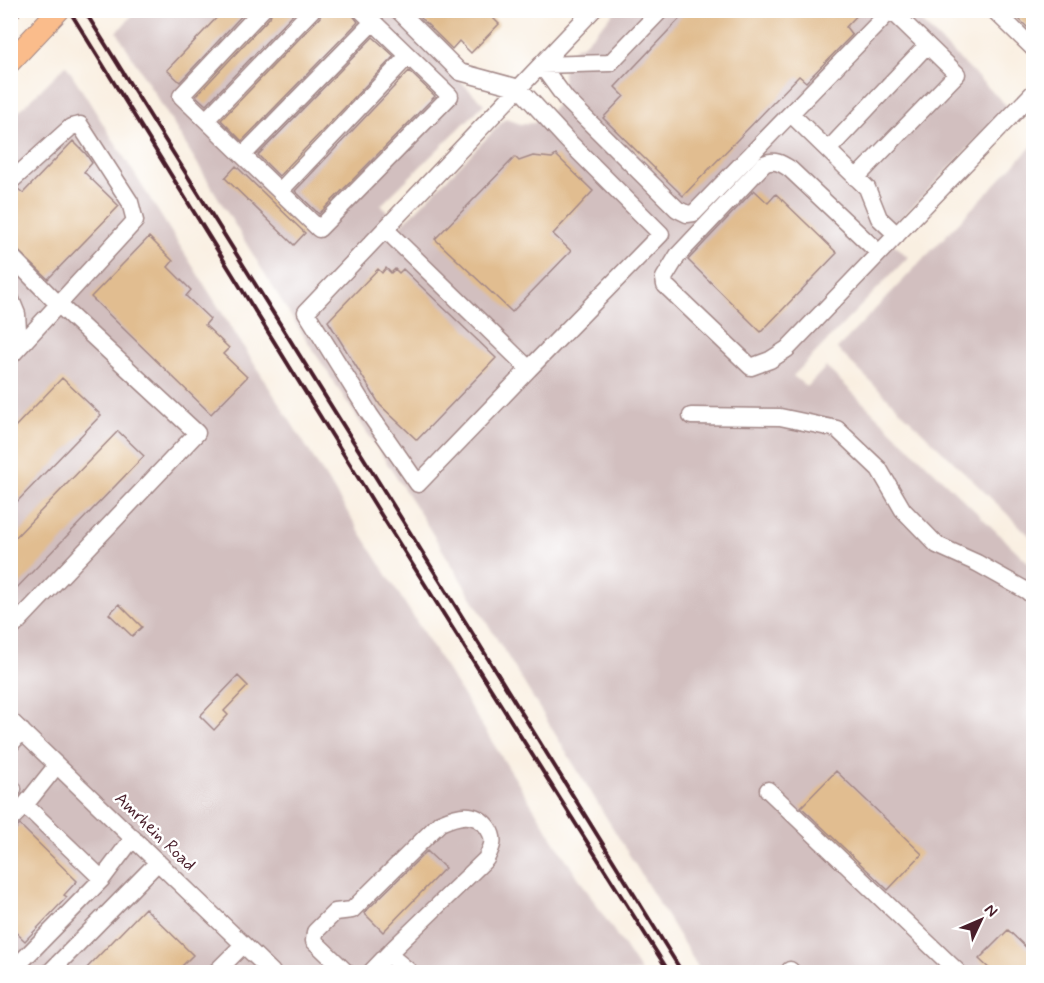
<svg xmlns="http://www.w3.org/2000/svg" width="1044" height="983" viewBox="0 0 1044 983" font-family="Mynerve,sans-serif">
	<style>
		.industrial { fill: #d2bfbf }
		.building { fill: #e1bd90 }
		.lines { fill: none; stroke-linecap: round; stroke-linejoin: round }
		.minor-casing { stroke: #a28786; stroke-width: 19 }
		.major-casing { stroke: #a28786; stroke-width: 23 }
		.path { stroke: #a28786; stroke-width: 2; stroke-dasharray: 1.5 4.5; stroke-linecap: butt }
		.minor { stroke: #fff; stroke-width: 16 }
		.major { stroke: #fabc8b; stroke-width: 21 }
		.rail { stroke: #4a1f2b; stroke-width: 4 }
		.labels { text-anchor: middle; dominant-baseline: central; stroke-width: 5; stroke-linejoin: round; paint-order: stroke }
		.street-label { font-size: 18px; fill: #4a1f2b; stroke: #fff }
	</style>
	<rect width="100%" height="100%" fill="#fff"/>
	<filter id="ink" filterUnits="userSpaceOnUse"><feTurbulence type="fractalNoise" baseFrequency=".0167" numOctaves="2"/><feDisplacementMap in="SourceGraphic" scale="12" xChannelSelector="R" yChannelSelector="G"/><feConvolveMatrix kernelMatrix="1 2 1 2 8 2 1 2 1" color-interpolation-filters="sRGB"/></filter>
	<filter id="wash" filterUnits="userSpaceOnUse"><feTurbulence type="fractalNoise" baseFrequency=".008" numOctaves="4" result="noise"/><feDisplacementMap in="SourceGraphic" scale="24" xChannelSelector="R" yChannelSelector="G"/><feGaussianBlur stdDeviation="1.35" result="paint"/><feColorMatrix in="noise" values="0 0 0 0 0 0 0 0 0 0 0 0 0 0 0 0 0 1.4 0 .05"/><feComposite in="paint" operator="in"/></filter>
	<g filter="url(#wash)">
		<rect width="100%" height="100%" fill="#f9efe1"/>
		<!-- industrial -->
		<path class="industrial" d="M136,11H387L484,104L381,205L401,226L506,118L520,124L534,123L545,116L559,103L563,86V72L567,58L575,48L584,44L616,11H910L1008,107L884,236L908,257L793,376L807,387L826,367L1033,567V972H701L421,515L285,307L117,32Z
			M66,65L564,856L641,972H11V119Z
			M1033,145V539L837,349Z"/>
		<g id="blocks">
			<!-- building -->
			<path class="building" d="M224,10H247L180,82L167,70Z
				M272,10H297L206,105L196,96L270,17Z
				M322,10H349L358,22L242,141L221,120L320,17Z
				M413,10H485L499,24L471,53L459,41L452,49Z
				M688,10H862L846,27L852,35L806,82L799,76L683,196L603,118L624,96L615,87Z
				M1010,10H1034V34Z
				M373,37L394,56L279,176L258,155Z
				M409,71L435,96L319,214L295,191Z
				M73,141L86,154L92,163L84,172L119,206L48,279L10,243V197L18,189L23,193Z
				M556,155L593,191L553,234L571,251L512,312L435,239L515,157L519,161L533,156L552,158Z
				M236,166L305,233L294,245L225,178Z
				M754,190L768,203L776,194L837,253L761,332L688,260Z
				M149,237L173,261L168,267L191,290L186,296L210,319L205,325L229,348L223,354L247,377L211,414L91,297Z
				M386,268L391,273L395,269L399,273L403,269L496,358L417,440L380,405L328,321L378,269L382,273Z
				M62,378L101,415L10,509V432Z
				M118,431L144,456L10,595V543Z
				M119,604L142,627L132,636L109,614Z
				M238,676L248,686L224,711L228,715L214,730L200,716Z
				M836,771L922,854L888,890L801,807Z
				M20,825L77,881L64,895L67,897L25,941L10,927V834Z
				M427,851L445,868L383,932L364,913Z
				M145,908L193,955L176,972H83Z
				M1008,930L1034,955V972H993L979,959Z"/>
		</g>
	</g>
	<g filter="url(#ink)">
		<use href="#blocks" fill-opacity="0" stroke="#a28786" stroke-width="1.5"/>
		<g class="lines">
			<!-- minor casing -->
			<g class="minor-casing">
				<path id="minor" d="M262,10L181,96L319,229L450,96L361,10
					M398,10L460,72L519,88L567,140L661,234L529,369L385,229L593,10
					M994,10L1034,49
					M541,65L566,99L677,209L687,214L694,213L891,10
					M541,65L610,63L661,10
					M791,114L867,188L879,218L897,235
					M206,120L312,10
					M828,150L927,45
					M243,155L373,22
					M856,178L957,74L892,11
					M10,182L71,127L80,125L130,202L135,221L10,357
					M280,191L408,56
					M385,229L306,312L370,415L418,484L529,369
					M879,253L790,169C781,163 774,159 764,164L678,255L664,278L665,285L751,367L770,360L787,349L1034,92
					M10,255L58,304L197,433L10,630
					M10,297L17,314L19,346
					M691,416L780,417L837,429L879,469L903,510L937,545L977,563L1027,591L1034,597
					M10,720L272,972
					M10,745L22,731
					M57,765L25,805L102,879L133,838
					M10,786L13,789L10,791
					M768,790L958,972
					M10,820L25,805
					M388,954L410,972
					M790,970L792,972
					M11,972L102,879
					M50,972L158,862
					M216,972L243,945
					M346,972L314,941L315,932L335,912L352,910L440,823C458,815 475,810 488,828C496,840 492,847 486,859L394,948L371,972"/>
			</g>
			<!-- major casing -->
			<g class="major-casing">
				<path id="major" d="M10,62L59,10"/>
			</g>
			<!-- path -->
			<path class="path" d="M10,24L24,10"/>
			<!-- minor -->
			<use href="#minor" class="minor"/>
			<!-- major -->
			<use href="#major" class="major"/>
			<!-- rail -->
			<path class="rail" d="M69,10L380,513L669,972
				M84,10L393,505L682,972"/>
		</g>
	</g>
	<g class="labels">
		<!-- street labels -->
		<g class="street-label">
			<text transform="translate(155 832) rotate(44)">Amrhein Road</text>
		</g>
	</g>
	<!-- margin -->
	<rect width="1044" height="983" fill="none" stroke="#fff" stroke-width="36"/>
	<!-- north arrow -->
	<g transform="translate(981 920) rotate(46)" stroke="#ffffff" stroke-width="4.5" paint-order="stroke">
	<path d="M0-4.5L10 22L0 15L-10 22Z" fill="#4a1f2b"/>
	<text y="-9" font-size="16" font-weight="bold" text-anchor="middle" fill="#4a1f2b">N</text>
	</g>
</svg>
